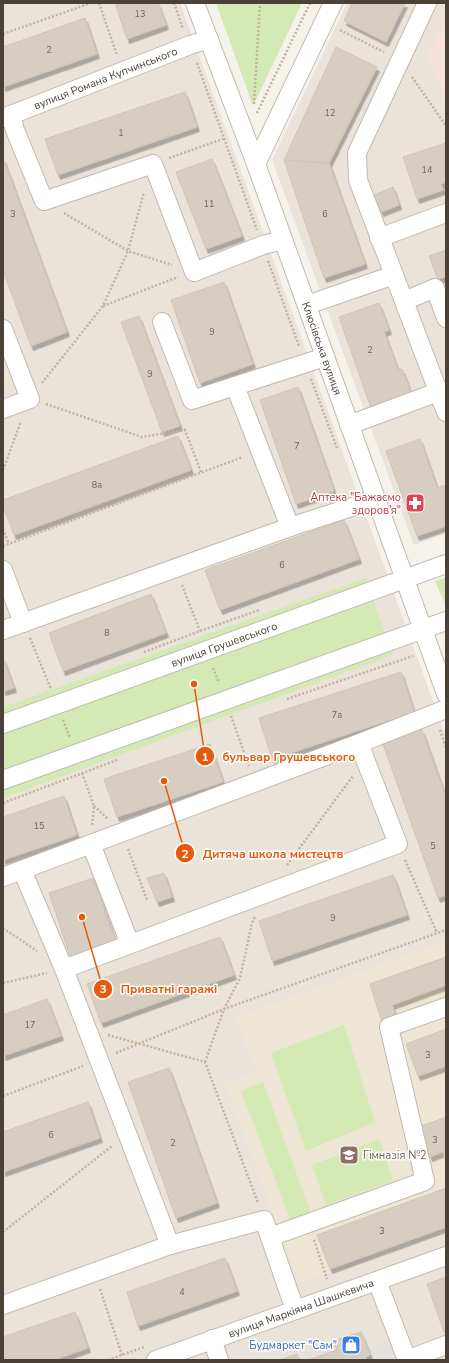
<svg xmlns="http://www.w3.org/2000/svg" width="449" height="1363" viewBox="0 0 449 1363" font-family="'Nunito Sans',sans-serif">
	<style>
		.residential { fill: #e9e3d9 }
		.industrial { fill: #e5e1dc }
		.education { fill: #eee6d5 }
		.medical { fill: #f6e1df }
		.green { fill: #d4e9b4 }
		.building { fill: #d7cdc0; stroke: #d2c5b3; filter: url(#shadow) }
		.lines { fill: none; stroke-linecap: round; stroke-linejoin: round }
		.minor-casing { stroke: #c1b9ad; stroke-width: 20 }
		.path { stroke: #c3b49e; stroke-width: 2.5; stroke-dasharray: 2 2; stroke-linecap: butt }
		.minor { stroke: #fff; stroke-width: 18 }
		.labels { text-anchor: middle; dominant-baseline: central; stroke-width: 3; stroke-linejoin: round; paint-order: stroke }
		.number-label { font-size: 9px; fill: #6d655a }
		.street-label { font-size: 11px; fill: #4a4238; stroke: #fff }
		.health-label { font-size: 11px; fill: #be3a42; stroke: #fff; text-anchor: end }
		.education-label { font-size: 11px; fill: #785e54; stroke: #fff; text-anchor: start }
		.shop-label { font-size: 11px; fill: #366cbe; stroke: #fff; text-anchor: end }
		.leader { fill: none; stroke: #e8590c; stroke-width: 1.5 }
		.callout-dot { fill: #e8590c; stroke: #fff; stroke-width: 1.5 }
		.mark-label { font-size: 12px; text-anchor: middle; font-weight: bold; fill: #fff }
		.callout-label { font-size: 12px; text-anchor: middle; font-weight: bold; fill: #e8590c; stroke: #fff; stroke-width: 3; stroke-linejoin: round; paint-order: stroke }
	</style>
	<defs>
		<filter id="shadow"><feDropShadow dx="2.5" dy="4.5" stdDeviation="0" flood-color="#0004"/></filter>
	</defs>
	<rect width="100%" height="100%" fill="#f5f2eb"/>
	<!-- residential -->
	<path class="residential" d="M3,3H180L446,737V1360H3Z
		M347,3H446V533L414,545L272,160Z"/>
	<!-- industrial -->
	<path class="industrial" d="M361,1332L368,1349L388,1341L396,1360H280Z"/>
	<!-- education -->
	<path class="education" d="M3,357L13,383L3,387Z
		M446,941V1227L330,1269L299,1283L225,1084L256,1072L236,1017Z"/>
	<!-- medical -->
	<path class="medical" d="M446,21V104L428,55Z"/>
	<!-- green -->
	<path class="green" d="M216,3H302L253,106Z
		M446,577V606L435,581Z
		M366,578L368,589L3,718V707Z
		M373,600L385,634L3,772V733Z
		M390,645L393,655L3,798V786Z
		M344,1025L375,1122L306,1151L271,1053Z
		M263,1082L311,1213L291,1221L241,1091Z
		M379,1139L393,1181L326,1205L312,1165Z"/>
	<!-- building -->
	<path class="building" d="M115,3H158L166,25L127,39Z
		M352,3H405L386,42L344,21Z
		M85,18L97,54L3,87V47Z
		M336,47L377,67L329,163L284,160Z
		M185,92L197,127L58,175L45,139Z
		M446,143V182L441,184L443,190L417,199L403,157Z
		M3,158L67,332L31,346L3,271Z
		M212,159L242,236L206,249L176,172Z
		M284,160L329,163L365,264L324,278Z
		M393,187L399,205L381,212L374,195Z
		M446,250V279L445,277L438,279L429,256Z
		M224,282L253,364L200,383L171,300Z
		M379,303L389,330L384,332L398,370L402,369L411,393L371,408L339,317Z
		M139,316L180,426L162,432L121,322Z
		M298,387L334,491L296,504L260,400Z
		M178,436L191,470L14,535L3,506V500Z
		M420,439L437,488L446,485V526L417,536L386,451Z
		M344,520L359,559L220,610L205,570Z
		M151,594L166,633L63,671L49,633Z
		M3,658L14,688L3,691Z
		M401,672L414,712L272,759L259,718Z
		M422,730L446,798V895L438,898L383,744Z
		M210,744L223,782L117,817L104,779Z
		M64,796L77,835L3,860V817Z
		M164,873L172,897L157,902L147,878Z
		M393,875L407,915L272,961L259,921Z
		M93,878L115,940L70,956L49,893Z
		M220,937L234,975L101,1023L87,984Z
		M446,957V985L392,1005L397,1020L383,1025L370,984Z
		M47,999L61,1036L3,1056V1015Z
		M446,1029V1066L418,1076L406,1044Z
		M169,1068L217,1203L176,1218L128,1082Z
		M88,1102L100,1138L3,1172V1132Z
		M446,1117V1161L443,1152L430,1157L419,1127Z
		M446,1188V1227L330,1269L317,1235Z
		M225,1258L237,1291L138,1326L127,1292Z
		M446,1277V1331L444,1332L427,1284Z
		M75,1312L88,1348L53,1360H3V1337Z
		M361,1332L370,1355L366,1357L367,1360H308L337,1350L333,1341Z
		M297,1354L299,1360H280Z"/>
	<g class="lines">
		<!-- minor casing -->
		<g class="minor-casing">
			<g id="minor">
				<path id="s1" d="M195,3L256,164L446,694"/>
				<path d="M427,3L357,153L358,180L446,412"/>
				<path d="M11,115L15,130L44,201L153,164L194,272L263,245L283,240"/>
				<path id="s2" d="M3,118L190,45L209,39"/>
				<path d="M256,164L333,3"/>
				<path d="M379,238L446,213"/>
				<path d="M404,301L435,288L446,318"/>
				<path d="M307,305L394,275"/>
				<path d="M162,322L192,400L235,386"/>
				<path d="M3,329L30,399L3,409"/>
				<path d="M349,425L438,392"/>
				<path d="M290,527L235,386L325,357"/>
				<path d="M3,570L23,623"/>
				<path d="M3,630L290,527L358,505L375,498"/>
				<path id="s3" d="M3,724L446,564"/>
				<path d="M3,780L446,621"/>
				<path d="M91,844L130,944"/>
				<path d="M22,870L64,969L170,1245"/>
				<path d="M3,877L360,743L446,709"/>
				<path d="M64,969L398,844L365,759L360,743"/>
				<path d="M270,1237L425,1181L389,1027L446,1007"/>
				<path d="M377,1281L407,1360"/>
				<path d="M3,1305L170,1245L264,1220L295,1310"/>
				<path d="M212,1339L219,1360"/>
				<path id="s4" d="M156,1360L446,1256"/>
				<path d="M407,1360L446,1345"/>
			</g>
		</g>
		<!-- path -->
		<path class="path" d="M99,3L117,55
			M174,3L183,29
			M340,30L384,52
			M3,34L91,3
			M197,63L257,230
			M412,77L446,126
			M254,104L260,3
			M257,113L310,3
			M169,158L223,139
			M64,213L128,251L172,265
			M268,261L299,346
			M103,306L178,277
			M311,379L337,448
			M42,383L103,306L128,251L144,192
			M46,404L142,437L185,430L201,472
			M3,470L21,421
			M3,529L9,544
			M3,546L243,457
			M182,585L200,631
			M30,638L51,689
			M144,652L200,631L259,610
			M213,668L219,683
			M287,699L413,656
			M231,716L249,766
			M63,720L70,738
			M440,730L446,748
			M82,773L94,806L92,826
			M3,803L117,760
			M94,806L108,819
			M128,849L147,900
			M405,860L437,933
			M287,865L353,776
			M3,928L37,951
			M3,983L47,973
			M108,1035L205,1062L258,1203
			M116,1053L224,1009L446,930
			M205,1062L224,1009L240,978L252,923L255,917
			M3,1096L83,1066
			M3,1232L112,1146
			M314,1240L327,1279
			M100,1289L122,1355
			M108,1360L144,1347"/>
		<!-- minor -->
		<use href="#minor" class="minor"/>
	</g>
	<!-- icons -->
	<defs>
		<g id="pharmacy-square" transform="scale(1)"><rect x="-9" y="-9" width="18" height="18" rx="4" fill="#e0444e" stroke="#fff"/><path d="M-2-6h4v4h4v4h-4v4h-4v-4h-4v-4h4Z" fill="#fff"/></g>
		<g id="school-square" transform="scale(1)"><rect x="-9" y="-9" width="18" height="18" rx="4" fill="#8d6e63" stroke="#fff"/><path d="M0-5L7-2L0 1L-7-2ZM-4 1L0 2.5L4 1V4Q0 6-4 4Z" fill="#fff"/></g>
		<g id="shop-square" transform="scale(1)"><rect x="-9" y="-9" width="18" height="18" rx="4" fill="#3f7fe0" stroke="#fff"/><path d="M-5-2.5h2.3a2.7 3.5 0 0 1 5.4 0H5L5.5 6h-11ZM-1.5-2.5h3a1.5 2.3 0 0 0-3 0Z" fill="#fff"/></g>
	</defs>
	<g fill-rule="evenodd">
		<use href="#pharmacy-square" x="415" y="503"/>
		<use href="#school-square" x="349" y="1155"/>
		<use href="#shop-square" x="351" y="1345"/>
	</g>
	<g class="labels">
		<!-- number labels -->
		<g class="number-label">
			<text x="140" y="14">13</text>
			<text x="49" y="50">2</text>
			<text x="330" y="113">12</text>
			<text x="121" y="133">1</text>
			<text x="427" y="170">14</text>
			<text x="209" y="204">11</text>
			<text x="13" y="214">3</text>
			<text x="325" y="214">6</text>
			<text x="212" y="332">9</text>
			<text x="370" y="350">2</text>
			<text x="150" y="374">9</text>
			<text x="297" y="446">7</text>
			<text x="97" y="485">8а</text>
			<text x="282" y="565">6</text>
			<text x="107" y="633">8</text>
			<text x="337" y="715">7а</text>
			<text x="39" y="826">15</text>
			<text x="433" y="846">5</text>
			<text x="333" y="918">9</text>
			<text x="30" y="1025">17</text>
			<text x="428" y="1055">3</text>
			<text x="51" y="1135">6</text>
			<text x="435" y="1140">3</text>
			<text x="173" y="1143">2</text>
			<text x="382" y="1231">3</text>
			<text x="182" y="1292">4</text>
		</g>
		<!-- street labels -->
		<g class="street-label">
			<text stroke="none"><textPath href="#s2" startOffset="110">вулиця Романа Купчинського</textPath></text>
			<text stroke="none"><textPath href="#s1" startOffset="368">Клюсівська вулиця</textPath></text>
			<text stroke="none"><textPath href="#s3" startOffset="235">вулиця Грушевського</textPath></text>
			<text stroke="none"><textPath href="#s4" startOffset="154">вулиця Маркіяна Шашкевича</textPath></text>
		</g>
		<!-- health labels -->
		<g class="health-label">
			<text x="401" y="497">Аптека "Бажаємо<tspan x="401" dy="13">здоров'я"</tspan></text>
		</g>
		<!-- education labels -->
		<g class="education-label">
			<text x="363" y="1155">Гімназія №2</text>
		</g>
		<!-- shop labels -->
		<g class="shop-label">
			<text x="337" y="1345">Будмаркет "Сам"</text>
		</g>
	</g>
	<!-- callouts -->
	<path class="leader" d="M194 684L205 756M164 781L185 853M82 917L103 989"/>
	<g class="callout-dot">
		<circle cx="194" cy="684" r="4"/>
		<circle cx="164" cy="781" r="4"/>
		<circle cx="82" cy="917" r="4"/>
		<circle cx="205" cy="756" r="10"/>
		<circle cx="185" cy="853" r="10"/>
		<circle cx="103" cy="989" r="10"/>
	</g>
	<g class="mark-label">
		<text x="205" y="761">1</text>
		<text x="185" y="858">2</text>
		<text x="103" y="993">3</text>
	</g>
	<g class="callout-label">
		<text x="289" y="761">бульвар Грушевського</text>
		<text x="273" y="858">Дитяча школа мистецтв</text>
		<text x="169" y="993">Приватні гаражі</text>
	</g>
	<!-- border -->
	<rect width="449" height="1363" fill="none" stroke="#4a4238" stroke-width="8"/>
</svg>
